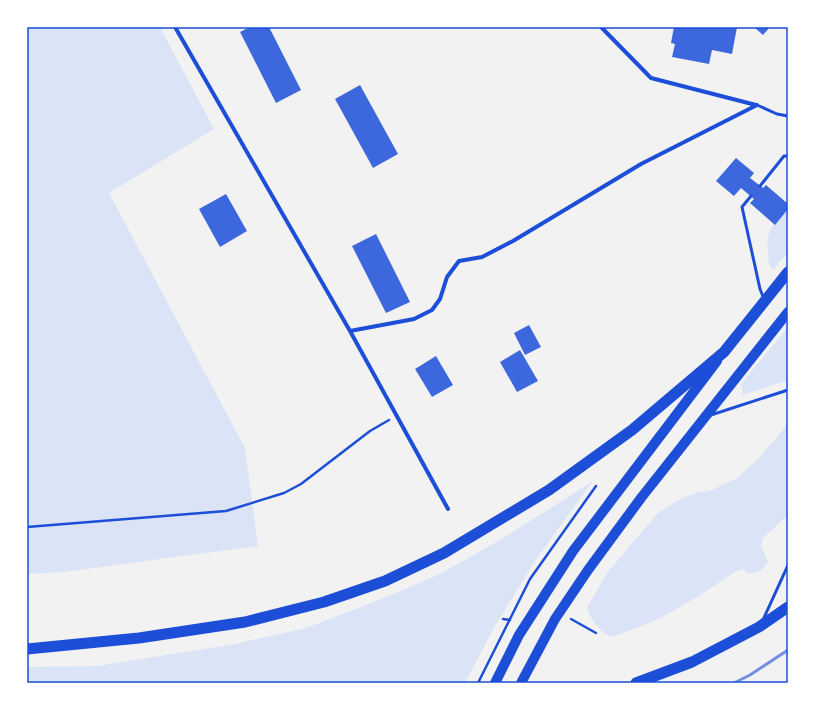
<svg xmlns="http://www.w3.org/2000/svg" width="815" height="710" viewBox="0 0 815 710" font-family="Overpass,sans-serif">
	<style>
		.green { fill: #dbe4f7 }
		.building { fill: #3d67dc }
		.lines { fill: none; stroke-linecap: round; stroke-linejoin: round }
		.path { stroke: #1d4ed8; stroke-width: 2.5 }
		.service { stroke: #1d4ed8; stroke-width: 3 }
		.minor { stroke: #1d4ed8; stroke-width: 4 }
		.primary { stroke: #1d4ed8; stroke-width: 10 }
		.trunk { stroke: #1d4ed8; stroke-width: 11 }
		.rail { stroke: #7290e2; stroke-width: 3 }
		.neatline { fill: none; stroke: #1d4ed8; stroke-width: 1.5 }
	</style>
	<rect width="100%" height="100%" fill="#f2f2f2"/>
	<!-- green -->
	<path class="green" d="M27,27H160L214,129L109,193L245,448L258,546L64,572L27,574Z
		M788,207V252L773,270C768,265 768,260 768,253C765,230 774,224 788,207Z
		M788,327V380L743,395L741,384Z
		M787,425H788V512L787,516L763,538L761,546L768,562C763,570 758,573 749,574L742,569L735,572C700,595 665,620 625,632C620,634 614,637 610,636C600,633 590,618 587,608L607,573L657,514L678,500L696,493L712,490L737,478L757,460Z
		M593,481L537,558L495,626L465,683H27V667L97,666L235,644L306,628L379,600L440,574L505,537Z"/>
	<!-- building -->
	<path class="building" d="M250,27H269L301,90L276,103L240,32Z
		M674,27H737L732,54L712,50L709,64L672,57L675,44L671,43Z
		M754,27H770L763,35Z
		M360,85L398,154L373,168L335,99Z
		M736,158L754,173L750,178L763,188L766,185L788,204V209L775,225L750,203L754,199L741,188L734,196L716,181Z
		M226,194L247,231L220,247L199,209Z
		M376,234L410,302L386,313L352,246Z
		M529,325L541,347L525,355L514,333Z
		M520,350L538,381L517,392L500,362Z
		M436,356L453,385L432,397L415,369Z"/>
	<g class="lines">
		<!-- path -->
		<path class="path" d="M27,527L226,511L284,493L301,484L370,431L389,420
			M503,619L510,620
			M571,619L596,633
			M478,683L530,579L596,486"/>
		<!-- service -->
		<path class="service" d="M757,105L777,114L788,116
			M760,186L784,156H788
			M751,196L742,207L760,289L764,299
			M711,415L788,390
			M763,620L788,565"/>
		<!-- minor -->
		<path class="minor" d="M175,27L350,331L448,509
			M601,27L651,78L756,105
			M350,331L414,319L432,310L440,299L447,277L459,261L482,257L513,241L641,164L757,105"/>
		<!-- primary -->
		<path class="primary" d="M495,683L519,635L573,551L717,361
			M521,683L555,619L588,570L641,498L788,312"/>
		<!-- trunk -->
		<path class="trunk" d="M27,649L139,638L245,622L324,602L385,581L444,553L549,490L632,430L724,352L788,272
			M636,683L692,662L759,627L788,607"/>
		<!-- rail -->
		<path class="rail" d="M734,683L750,675L788,650"/>
	</g>
	<!-- border -->
	<rect width="815" height="710" fill="none" stroke="#ffffff" stroke-width="56"/>
	<rect x="28" y="28" width="759" height="654" class="neatline"/>
</svg>
